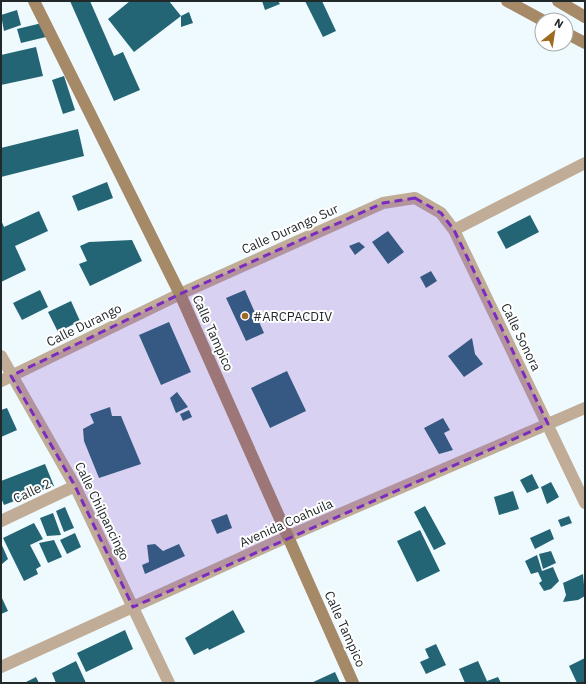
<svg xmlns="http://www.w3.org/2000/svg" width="586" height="684" viewBox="0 0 586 684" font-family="'IBM Plex Sans',sans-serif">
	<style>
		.building { fill: #236575 }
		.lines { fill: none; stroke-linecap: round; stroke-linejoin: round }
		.street { stroke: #c1ad97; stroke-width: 12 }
		.secondary { stroke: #a68967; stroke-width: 12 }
		.marked { fill: #7b2cbf; fill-opacity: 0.2; stroke: #7b2cbf; stroke-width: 3; stroke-dasharray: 8 5; stroke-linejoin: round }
		.poi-dot { fill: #9f6b23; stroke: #fff; stroke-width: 1.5 }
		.labels { text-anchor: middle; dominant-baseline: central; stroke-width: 4; stroke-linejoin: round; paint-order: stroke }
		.street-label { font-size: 13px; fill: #22292b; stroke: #fff }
		.poi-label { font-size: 13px; fill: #22292b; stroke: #fff; text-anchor: start }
	</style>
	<rect width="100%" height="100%" fill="#effafe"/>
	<!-- building -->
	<path class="building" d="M70,1H90L114,56L123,52L140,90L114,101Z
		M130,1H169L181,16L134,52L108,19Z
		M262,1H278L280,4L265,10Z
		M305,1H322L336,31L323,37Z
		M17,10L21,25L4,31L1,15Z
		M189,12L193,23L181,27V16Z
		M42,23L46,37L21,43L17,29Z
		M36,47L43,76L1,85V55Z
		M64,76L75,110L63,114L52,80Z
		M78,129L84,156L1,177V148Z
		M107,182L113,198L78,211L72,196Z
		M39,211L48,231L15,246L26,270L1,282V220L4,227Z
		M530,215L539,232L506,249L497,232Z
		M388,231L404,252L388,264L372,242Z
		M132,240L142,261L90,286L79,264L87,261L80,246L89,242Z
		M359,242L365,247L355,255L349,246Z
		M431,271L437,281L426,288L420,277Z
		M40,290L48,307L22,320L13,303Z
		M245,290L264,333L246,341L226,298Z
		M71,301L80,321L58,332L48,312Z
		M169,322L191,372L161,385L139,335Z
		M472,338L475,354L483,364L464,377L448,356Z
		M287,371L306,411L270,428L251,388Z
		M177,392L188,407L176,413L170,398Z
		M110,407L112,416H121L141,464L99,478L84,441L83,429L94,423L90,414Z
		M7,408L17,430L1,437V410Z
		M189,410L192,417L183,421L180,414Z
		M443,418L450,430L444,433L453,450L439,454L424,428Z
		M45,464L54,486L4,505L1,498V481Z
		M532,474L539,488L527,493L520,480Z
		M551,482L559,497L547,504L541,487Z
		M513,491L519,509L499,515L494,497Z
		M425,506L446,544L434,550L414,512Z
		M65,507L74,528L64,532L56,511Z
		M53,513L61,535L47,536L40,518Z
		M227,514L232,528L217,534L211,520Z
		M569,516L572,523L561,527L558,520Z
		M34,523L43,539L30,545L41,566L36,569L38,574L24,581L3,538Z
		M550,529L554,539L535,549L530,538Z
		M420,530L440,571L417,582L397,541Z
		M75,533L81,547L67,554L60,540Z
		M54,540L62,557L48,563L39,543Z
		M1,543L8,559L2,564L1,561Z
		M155,544L163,551L179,544L185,556L145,574L142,565L149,562L147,545Z
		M551,551L556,563L543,569L539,554Z
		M537,555L542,571L553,567L559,581L551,589L544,591L539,583L542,581L538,572L531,574L525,561Z
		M583,574L585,596L578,600L563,602L566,595L563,583Z
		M1,596L8,611L1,614Z
		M233,610L245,632L209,650L208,648L194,655L185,638Z
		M125,630L133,649L86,672L77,653Z
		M436,644L446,665L426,674L420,662L429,658L425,649Z
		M585,658V683H577L569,666Z
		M76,661L86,683H56L52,673Z
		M478,661L487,681L498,677L501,683H465L459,669Z
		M335,672L340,683H311Z
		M36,677L39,683H24Z"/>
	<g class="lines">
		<!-- street -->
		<path class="street" d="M454,230L585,163
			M1,356L75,486L169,683
			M1,381L180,294L383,203L415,198L441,213L454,230L585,503
			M1,521L75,486
			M1,667L289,536L585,408"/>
		<!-- secondary -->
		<path class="secondary" d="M34,1L180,294L353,683
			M507,1L542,20
			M558,1L585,17
			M566,33L585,43"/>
	</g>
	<!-- marked area -->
	<path class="marked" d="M415,198L441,213L454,230L548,424L133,607L75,486L11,376L180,294L383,203Z"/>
	<!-- markers -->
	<circle class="poi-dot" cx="245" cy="316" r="4"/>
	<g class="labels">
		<!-- street labels -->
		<g class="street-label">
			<text transform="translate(290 229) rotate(-24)">Calle Durango Sur</text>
			<text transform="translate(84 325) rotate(-26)">Calle Durango</text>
			<text transform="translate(213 333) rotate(66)">Calle Tampico</text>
			<text transform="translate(521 337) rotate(64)">Calle Sonora</text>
			<text transform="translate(32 491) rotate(-25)">Calle 2</text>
			<text transform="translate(102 511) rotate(64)">Calle Chilpancingo</text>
			<text transform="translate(286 523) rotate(-24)">Avenida Coahuila</text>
			<text transform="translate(345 629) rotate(66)">Calle Tampico</text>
		</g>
		<!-- poi labels -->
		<g class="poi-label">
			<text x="253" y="316">#ARCPACDIV</text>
		</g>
	</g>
	<!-- border -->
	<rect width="586" height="684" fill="none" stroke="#22292b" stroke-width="4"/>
	<!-- north arrow -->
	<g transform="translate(554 32) rotate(30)"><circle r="19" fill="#ffffff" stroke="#a7a9aa"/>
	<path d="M0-3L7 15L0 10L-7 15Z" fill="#9f6b23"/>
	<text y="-6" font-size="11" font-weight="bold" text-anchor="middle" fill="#22292b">N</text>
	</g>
</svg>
